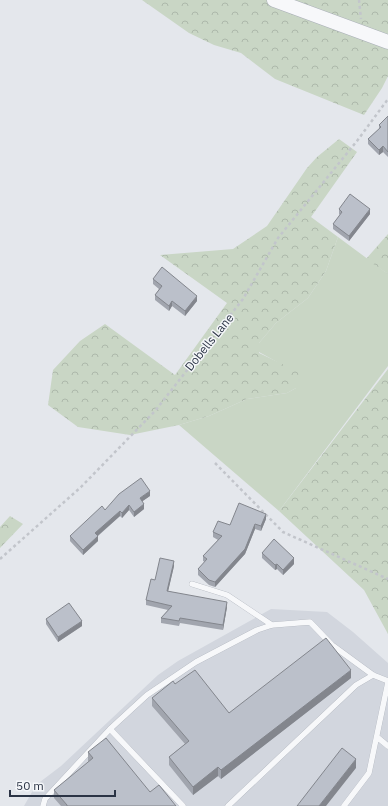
<svg xmlns="http://www.w3.org/2000/svg" width="388" height="806" viewBox="0 0 388 806" font-family="'IBM Plex Sans',sans-serif">
	<style>
		.built { fill: #d2d6de }
		.grass { fill: #c9d6c5 }
		.forest { fill: url(#forest-crowns) }
		.lines { fill: none; stroke-linecap: round; stroke-linejoin: round }
		.service-casing { stroke: #a9aeb7; stroke-width: 6 }
		.tertiary-casing { stroke: #a9aeb7; stroke-width: 15 }
		.path { stroke: #c2c5cb; stroke-width: 2.5; stroke-dasharray: 3 3; stroke-linecap: butt }
		.service { stroke: #f7f8fa; stroke-width: 5.5 }
		.tertiary { stroke: #f7f8fa; stroke-width: 14 }
		.wall { fill: #a1a5ae }
		.shaded-wall { fill: #83868d }
		.building { fill: #bbc0ca; stroke: #83868d }
		.labels { text-anchor: middle; dominant-baseline: central; stroke-width: 3; stroke-linejoin: round; paint-order: stroke }
		.street-label { font-size: 12px; fill: #2b3445; stroke: #f4f6f9 }
	</style>
	<defs>
		<pattern id="forest-crowns" width="20" height="18" patternUnits="userSpaceOnUse"><rect width="20" height="18" fill="#c9d6c5"/><path d="M2 6a3 3 0 1 1 6 0M12 15a3 3 0 1 1 6 0" fill="none" stroke="#adb8ab"/></pattern>
	</defs>
	<rect width="100%" height="100%" fill="#e4e7ec"/>
	<!-- built -->
	<path class="built" d="M271,609L327,612L353,632L388,663V806H24L36,785L61,766L158,675L178,661Z"/>
	<!-- grass -->
	<path class="grass" d="M338,237L388,274V366L279,511L179,425L209,416L247,399L287,393L296,388L277,362L259,352V343L276,323L308,298L326,271Z"/>
	<!-- forest -->
	<path class="forest" d="M142,0H388V76L382,88L364,115L275,79L241,53L214,45L189,33Z
		M339,139L357,152L311,217L338,237L326,271L308,298L276,323L259,343V353L299,372L296,388L287,393L247,399L209,416L179,425L130,435L78,427L48,405L53,370L80,341L105,324L175,375L227,303L160,255L233,249L267,226L307,168L317,157Z
		M388,234V274L366,259Z
		M388,369V634L364,590L279,511Z
		M10,516L23,524L0,548V527Z"/>
	<g class="lines">
		<!-- service casing -->
		<g class="service-casing">
			<path id="service" d="M192,584L227,595L272,625
				M110,729L183,806
				M377,737L388,746
				M43,806L45,799L110,729L147,695L196,662L257,630L272,625L310,622L332,645L373,675L388,681
				M228,806L356,685L373,675
				M344,806L369,773L388,682"/>
		</g>
		<!-- tertiary casing -->
		<g class="tertiary-casing">
			<path id="tertiary" d="M274,0L388,42"/>
		</g>
		<!-- path -->
		<path class="path" d="M359,0L361,19
			M215,463L283,532L388,579
			M0,559L81,487L155,411L243,299L278,238L357,141L388,99"/>
		<!-- service -->
		<use href="#service" class="service"/>
		<!-- tertiary -->
		<use href="#tertiary" class="tertiary"/>
	</g>
	<!-- wall -->
	<path class="wall" d="M388,116V157L383,152L379,155L368,144V139L379,129V125Z
		M339,209L370,214L349,241L333,229V224L340,215L339,214Z
		M153,279L197,301L185,316L172,306L169,311L155,300V295L159,289L153,284Z
		M150,496L142,501L144,509L134,517L129,510L122,518L120,516L98,536V541L83,555L70,541V536L105,510Z
		M266,519L261,531L255,529L245,554L215,587L209,585L198,575V569L205,562L203,561V556L218,540L213,537V532L230,525Z
		M262,553L294,564L283,575L277,569L275,570L262,558Z
		M174,566L168,591L227,607L223,630L180,623L179,626L161,623V618L168,610L146,605V600L155,580Z
		M46,619L82,626L58,642L46,624Z
		M351,678L221,779L218,776L193,795L169,765V757L185,744L152,706V698L175,684L229,713Z
		M88,752L150,792L176,806H61L54,798V790L89,762L88,761Z"/>
	<!-- shaded-wall -->
	<path class="shaded-wall" d="M383,146V152L379,155V150Z
		M370,209V214L349,241V236Z
		M197,296V301L185,316V311Z
		M172,301V306L169,311V306Z
		M150,491V496L140,503V498Z
		M144,504V509L134,517V512Z
		M129,505V510L122,518V513Z
		M120,511V516L95,538V533Z
		M266,514V519L261,531V526Z
		M255,524V529L245,554L215,587V582Z
		M98,536V541L83,555V550Z
		M294,558V564L283,575V570Z
		M174,561V566L167,596V591Z
		M277,564V569L275,570V565Z
		M227,602V607L223,630V625Z
		M82,621V626L58,642V637Z
		M351,670V678L221,779V770Z
		M356,759V768L326,806H319Z
		M218,767V776L193,795V787Z"/>
	<!-- building -->
	<path class="building" d="M388,116V152L383,146L379,150L368,139L381,127L379,125Z
		M350,194L370,209L349,236L333,224L342,212L339,209Z
		M162,267L197,296L185,311L172,301L169,306L155,295L162,286L153,279Z
		M141,478L150,491L140,498L144,504L134,512L129,505L122,513L120,511L95,533L98,536L83,550L70,536L102,506L105,510L119,494Z
		M239,503L266,514L261,526L255,524L245,549L215,582L209,580L198,569L207,559L203,556L222,536L213,532L218,521L230,525Z
		M274,539L294,558L283,570L277,564L275,565L262,553Z
		M160,558L174,561L167,591L227,602L223,625L180,618L179,621L161,618L172,606L146,600L151,579L155,580Z
		M69,603L82,621L58,637L46,619Z
		M326,638L351,670L221,770L218,767L193,787L169,757L189,741L152,698L173,681L175,684L195,670L229,713Z
		M106,738L150,792L159,785L176,806H67V805L54,790L93,758L88,752Z
		M342,748L356,759L319,806H297Z"/>
	<g class="labels">
		<!-- street labels -->
		<g class="street-label">
			<text transform="translate(209 342) rotate(-51)">Dobells Lane</text>
		</g>
	</g>
	<!-- scale -->
	<path d="M10 790v6h105v-6" fill="none" stroke="#2b3445" stroke-width="2"/>
	<text x="16" y="790" font-size="12" fill="#2b3445" stroke="#f4f6f9" stroke-width="3" paint-order="stroke">50 m</text>
</svg>
